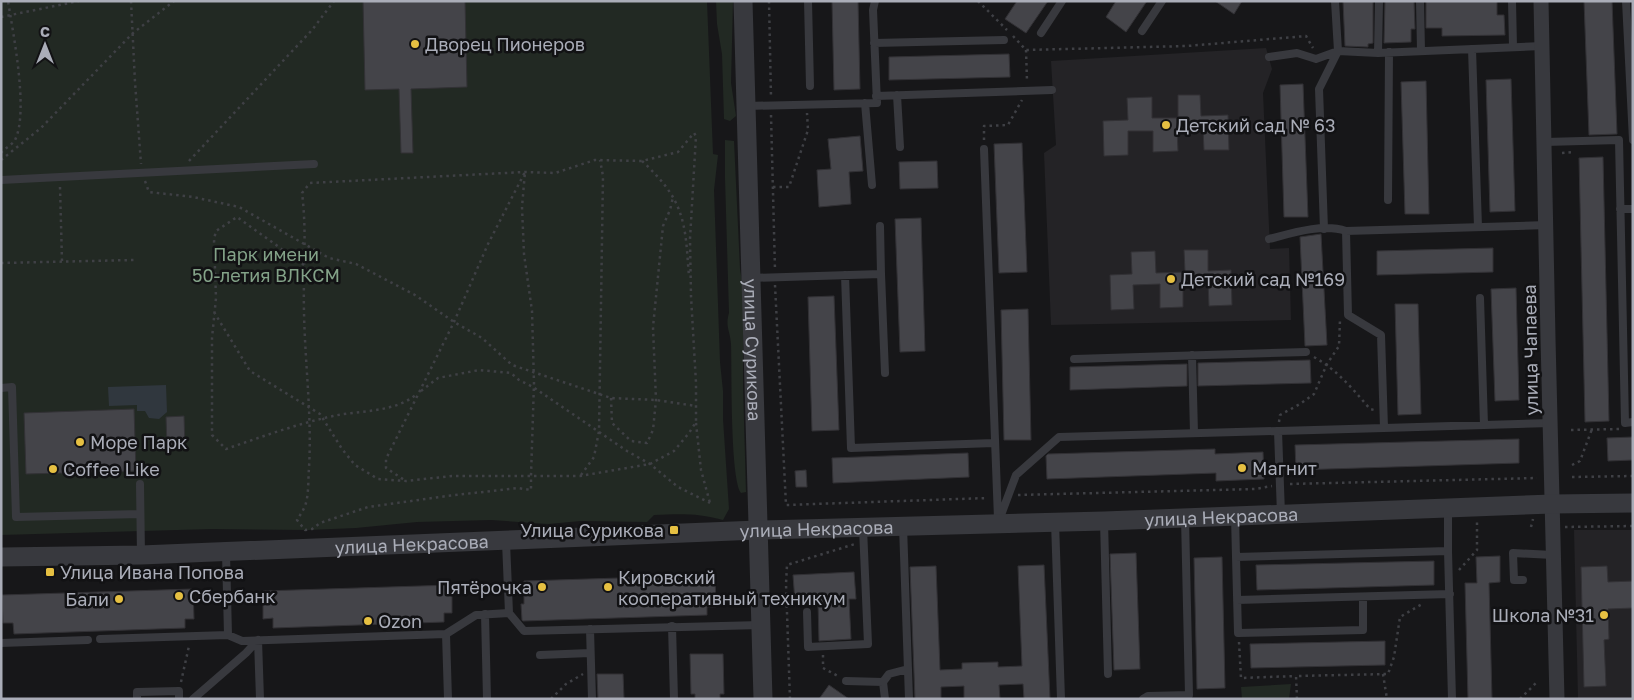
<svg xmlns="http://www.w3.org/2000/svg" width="1634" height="700" viewBox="0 0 1634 700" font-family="'Golos Text',sans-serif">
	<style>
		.built { fill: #242326 }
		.green { fill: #222923 }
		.water { fill: #30373e }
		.building { fill: #444449; stroke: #323135 }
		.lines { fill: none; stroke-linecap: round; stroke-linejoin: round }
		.path { stroke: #3f4045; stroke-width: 2.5; stroke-dasharray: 2.5 4; stroke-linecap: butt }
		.service { stroke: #38393e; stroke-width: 8 }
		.minor { stroke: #38393e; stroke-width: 15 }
		.tertiary { stroke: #38393e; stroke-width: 19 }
		.poi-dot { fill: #e6c042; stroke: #121214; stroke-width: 2 }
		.labels { text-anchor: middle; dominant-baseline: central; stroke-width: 5; stroke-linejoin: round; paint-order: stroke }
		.poi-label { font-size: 18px; fill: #aaadb8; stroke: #121214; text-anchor: start }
		.park-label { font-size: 18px; fill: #83a288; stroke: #121214 }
		.street-label { font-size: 18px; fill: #aaadb8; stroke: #121214 }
	</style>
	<rect width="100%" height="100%" fill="#171719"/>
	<!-- built -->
	<path class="built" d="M1266,48L1272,69L1263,93L1270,249L1289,248L1291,320L1051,325L1044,153L1056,145L1051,61Z
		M1574,530H1633V699H1578Z"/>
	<!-- green -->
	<path class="green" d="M1,1H707L713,154L718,155L714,190L720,362L723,391V419L729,509L723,520C698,513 680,514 654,515L647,522L581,521L548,524L491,520L417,522L356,528L308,530L212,529L1,535Z
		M716,1H733L731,83L736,116L730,121L724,119L722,54L717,24Z
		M725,140L734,141L740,269L747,312L743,336V386L746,492L741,493C730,478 732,369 731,344C730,330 725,327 729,313L725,178Z
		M1291,684L1289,699H1242L1241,687Z"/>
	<!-- water -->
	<path class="water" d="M166,385L167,412L159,419L149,418L145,411H137V405L109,406L108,387Z"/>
	<!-- building -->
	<path class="building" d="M363,1H465L467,87L411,89L413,153H401L399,89L365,90Z
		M832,1H858L860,89L834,90Z
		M1017,1H1048L1026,33L1005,19Z
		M1116,1H1147L1126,32L1106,17Z
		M1215,1H1242L1234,14Z
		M1343,1H1373V43L1368,44V47L1345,46Z
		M1385,1H1414L1415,29H1411V42L1384,43Z
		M1426,1H1497V15H1504L1505,35L1442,36V28H1426Z
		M1584,1H1612L1617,134L1589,135Z
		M1009,54L1010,77L889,80V57Z
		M1511,79L1515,211L1490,212L1486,80Z
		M1426,81L1429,214H1405L1401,82Z
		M1303,84L1308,217H1284L1280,85Z
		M1178,95H1200L1201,116L1228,115L1229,150H1204L1203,129H1177L1178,151L1153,152V131H1128V155L1104,156L1103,121L1128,120L1127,98L1152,97V118H1178Z
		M860,136L863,171L849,172L851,204L819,207L817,170L831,169L828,139Z
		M1022,143L1027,272L999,273L994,144Z
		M1603,157L1609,421L1585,422L1579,158Z
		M937,161L938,188L900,189L899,162Z
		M921,218L925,351L900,352L895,219Z
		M1321,234L1327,345L1305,346L1300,237Z
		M1493,248V272L1377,275V251Z
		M1184,250H1208V271L1231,270L1232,305L1209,306L1208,282L1183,283V307L1160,308V284L1133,285L1134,309L1111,310L1110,275L1132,274L1131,252L1155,251L1156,273L1185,272Z
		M1516,288L1519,400L1495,401L1491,289Z
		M834,296L839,430L812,431L808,297Z
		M1395,304H1418L1421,414L1398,415Z
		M1028,309L1031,440H1004L1001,310Z
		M1310,360L1311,383L1198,386V363Z
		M1187,364V386L1070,390V367Z
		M134,409L136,471L26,474L24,413Z
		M184,416L185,448H167L166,417Z
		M1633,437V460L1608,461L1607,438Z
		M1519,439V463L1296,470L1295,445Z
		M1215,449V454L1263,452L1264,479L1216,481V473L1047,479L1046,456L1048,454Z
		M968,453L969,477L833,483L832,458Z
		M806,470L807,487H796L795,471Z
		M1136,553L1140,669L1114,670L1110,554Z
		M1500,556V582L1489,583L1492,699H1468L1465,583H1477L1476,557Z
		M1222,557L1225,688L1197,689L1194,558Z
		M1434,561V585L1257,590L1256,565Z
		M1044,565L1050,699H1024L1023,684L999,685L1000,699H964V686L941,687V699H915L910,567L936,566L940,670L962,669V663L998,662V667L1022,666L1018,566Z
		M1607,566L1608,582L1633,581V608L1608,609L1609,639L1604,640L1606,686L1584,687L1581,567Z
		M854,572L856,599H849L851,639L819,641L818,601L795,602L793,575Z
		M715,575L716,607H707V615L523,621L522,620L521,604H524V581Z
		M452,585V613H444V622L273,628V618L263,619V591Z
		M193,589L194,619H185V628L14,634L13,623H3L2,595Z
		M1385,641V665L1251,668L1250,644Z
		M690,654H723L724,694H720V699H695V694H691Z
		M597,674H623L624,699H598Z
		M829,685L849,699H819Z"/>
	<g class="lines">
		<!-- path -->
		<path class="path" d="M131,1L135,82L141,164
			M769,1L771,97
			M978,1L1007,30
			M1,17L79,1
			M1013,36L1026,50L1187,46L1306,36L1313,48
			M1026,50L1027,81
			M771,115L775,270
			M984,140V126L1008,125L1022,100
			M1,153C5,148 12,145 15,140C29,112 13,33 8,1
			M1562,153L1574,152
			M1,160L41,128L133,33L174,1
			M189,161L312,30L334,1
			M642,161C657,175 672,191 679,210C687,230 687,255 689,276
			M145,181L149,192L193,197L239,207L329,258L356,264L415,295L454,322L482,338L512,365L611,398L656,400L696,406
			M60,187L62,261
			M773,187H789L808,130L807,113
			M1,263L134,260
			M304,265L237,217L216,231L214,239L216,298L212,338V435L226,449C261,437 297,424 333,416C361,410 394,413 417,394
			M775,285L786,505L988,498
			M214,312L250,371L320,414L342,449L355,465L378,479L406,481L452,476H580L650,464L674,451L689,433L696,422V383L691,296L690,239L696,136L694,133L678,152L642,161L595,160L555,173L525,172L310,183L302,193C307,232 303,272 304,312C305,364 312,416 309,468C308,480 309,495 305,506C303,511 300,515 297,520L305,530L312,529L320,523L368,507L447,496L518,488L531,490V476L534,383L532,311L524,254L522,207L525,172L488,244L454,322L386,459V468L406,481
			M1314,357C1337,370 1353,389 1370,409L1374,410
			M421,391L438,378L479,370L511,373L519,380L533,387L627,451L650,464L678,487L710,503
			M611,398L612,423L631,441L647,443L653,430L656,400L653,327L663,226L670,210L673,197
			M1279,422L1280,415L1300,404L1314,394L1327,364L1339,346L1340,320
			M696,423L701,470L710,503
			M1571,430L1619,429
			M1572,465L1580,461L1592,429
			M581,475L594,457L599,431L603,176L600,160
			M1572,477L1633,476
			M1290,484L1537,478
			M1018,495L1255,489L1272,486
			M1531,527L1533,519
			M1565,527L1633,526
			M1459,570L1477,550V522
			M1239,642L1241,678L1296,676
			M823,655V668L838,676
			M1383,674L1387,699
			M181,682L189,646
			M551,699L566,684L583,674
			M790,699L786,584L787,565L855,544
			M1297,699L1296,676L1388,674L1394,657L1400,617L1422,604
			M1520,699L1537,682"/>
		<!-- service -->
		<path class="service" d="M808,1L810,86
			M1335,1L1338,51L1378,53L1542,46
			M1420,1L1421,51
			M1512,1L1513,47
			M1626,1L1633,140
			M1142,31L1162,1
			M1041,33L1062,1
			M874,43L1004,40
			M1472,49L1478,227
			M1378,53L1379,1
			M1269,57L1297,53L1316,59L1338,51
			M897,95L900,147
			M876,96L1052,90
			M865,103L872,185
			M747,106L877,103L873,10L875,1
			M1545,142L1619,140L1625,423L1633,422
			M984,149L998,519
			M1,180L314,164
			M1388,200L1389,52
			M1620,209H1633
			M1547,225L1346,231L1348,315L1381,335L1384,428L1551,423
			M1324,229L1319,89L1338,51
			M1269,239C1292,233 1323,223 1346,231
			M881,274L885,373
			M845,275L851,448L994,443
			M751,278L881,274L880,226
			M1480,298L1484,425
			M1192,355L1194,433
			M1074,359L1306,352
			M1,388L12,387L16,517L140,514
			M1278,431L1281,514
			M140,484L141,555
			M1235,516L1236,557L1448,551V508
			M1104,521L1108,674
			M1055,522L1061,699
			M998,523L1016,475L1059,437L1384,428
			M903,526L909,699
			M506,542L509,613L524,631L761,625
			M1448,551L1452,699
			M226,553L228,635
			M1236,557L1238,633L1363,630V597
			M1523,580H1514L1513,553L1553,555
			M1237,600L1450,594
			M807,612L808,647L868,644L863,528
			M485,614L487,699
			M672,626L674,699
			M590,629L592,699
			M446,634L448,699
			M100,639L228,635L242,641L446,634L476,615L509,613
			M1,643L88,640
			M540,655L590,653
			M846,681L883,682
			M137,699V692L179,691V699
			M193,699L246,653L258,640L260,699
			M885,699L883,682L889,674L908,669
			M1143,699L1148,696L1189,695L1185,518"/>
		<!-- minor -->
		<path class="minor" d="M1541,1C1546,234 1550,466 1557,699"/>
		<!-- tertiary -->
		<g class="tertiary">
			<path id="s1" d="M743,1L763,699"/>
			<path id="s2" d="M1,557L141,555L758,530L1104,521L1552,504L1633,503"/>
		</g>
	</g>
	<!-- markers -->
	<g class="poi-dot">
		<circle cx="415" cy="44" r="5"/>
		<circle cx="1166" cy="125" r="5"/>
		<circle cx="1171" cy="279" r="5"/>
		<circle cx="80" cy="442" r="5"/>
		<circle cx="1242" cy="468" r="5"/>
		<circle cx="53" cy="469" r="5"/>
		<rect x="669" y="525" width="10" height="10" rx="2.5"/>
		<rect x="45" y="567" width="10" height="10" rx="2.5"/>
		<circle cx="542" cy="587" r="5"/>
		<circle cx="608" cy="587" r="5"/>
		<circle cx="179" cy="596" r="5"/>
		<circle cx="119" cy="599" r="5"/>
		<circle cx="1604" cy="615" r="5"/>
		<circle cx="368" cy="621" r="5"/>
	</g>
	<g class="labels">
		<!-- poi labels -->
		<g class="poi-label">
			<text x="425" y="44">Дворец Пионеров</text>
			<text x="1176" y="125">Детский сад № 63</text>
			<text x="1181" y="279">Детский сад №169</text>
			<text x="90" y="442">Море Парк</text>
			<text x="1252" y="468">Магнит</text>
			<text x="63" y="469">Coffee Like</text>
			<text x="664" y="530" text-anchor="end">Улица Сурикова</text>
			<text x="60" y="572">Улица Ивана Попова</text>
			<text x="618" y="577">Кировский<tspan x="618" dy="21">кооперативный техникум</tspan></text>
			<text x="532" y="587" text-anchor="end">Пятёрочка</text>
			<text x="189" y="596">Сбербанк</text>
			<text x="109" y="599" text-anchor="end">Бали</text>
			<text x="1594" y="615" text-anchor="end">Школа №31</text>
			<text x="378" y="621">Ozon</text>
		</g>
		<!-- park labels -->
		<g class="park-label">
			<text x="266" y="254">Парк имени<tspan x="266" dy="21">50-летия ВЛКСМ</tspan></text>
		</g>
		<!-- street labels -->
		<g class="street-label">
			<text stroke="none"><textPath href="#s1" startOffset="349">улица Сурикова</textPath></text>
			<text transform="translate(1530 350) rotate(-91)">улица Чапаева</text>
			<text stroke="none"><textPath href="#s2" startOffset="1221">улица Некрасова</textPath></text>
			<text stroke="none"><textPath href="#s2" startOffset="816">улица Некрасова</textPath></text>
			<text stroke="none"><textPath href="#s2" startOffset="411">улица Некрасова</textPath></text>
		</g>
	</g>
	<!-- border -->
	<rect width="1634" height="700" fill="none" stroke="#aaadb8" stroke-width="5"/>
	<!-- north arrow -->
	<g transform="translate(45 45)" stroke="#121214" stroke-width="4" paint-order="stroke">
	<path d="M0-4L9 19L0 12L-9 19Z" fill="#aaadb8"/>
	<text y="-8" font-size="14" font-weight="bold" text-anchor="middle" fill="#aaadb8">С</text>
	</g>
</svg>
